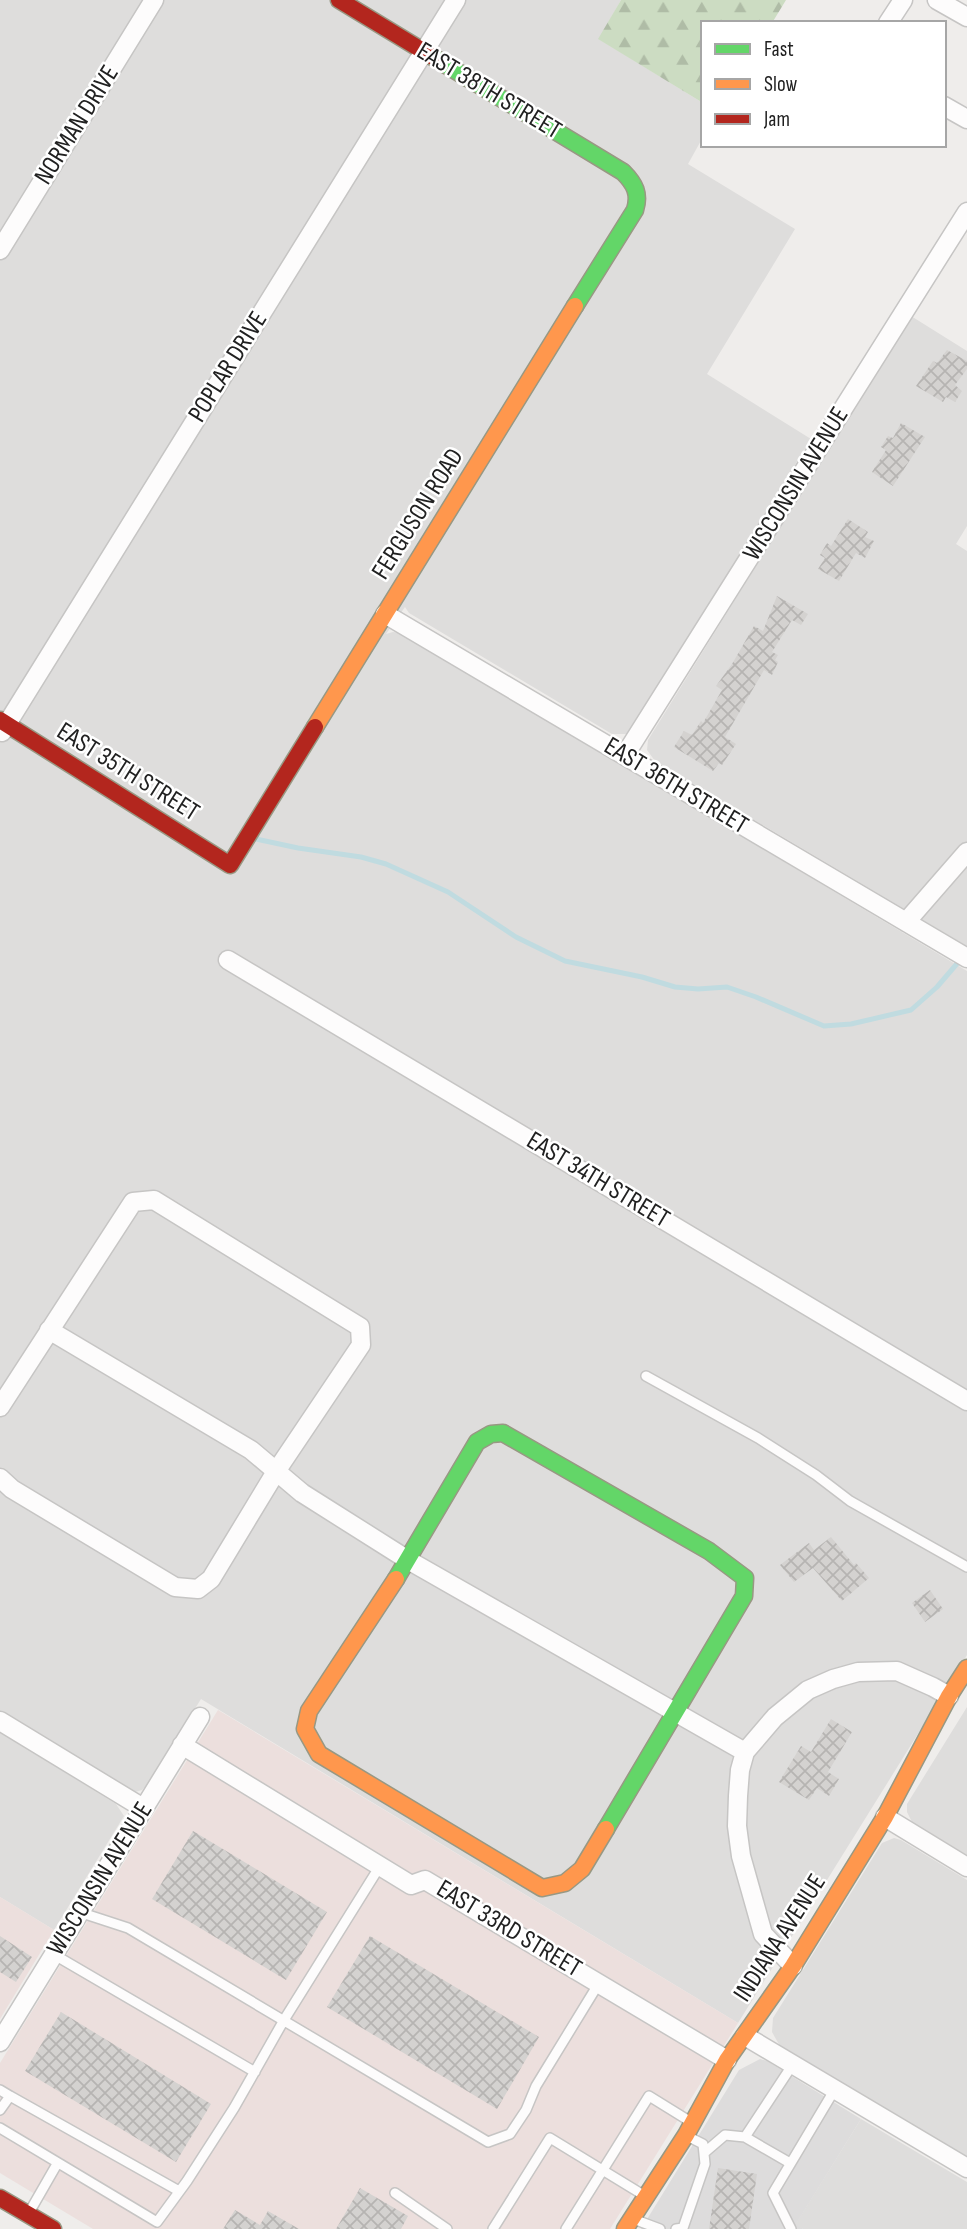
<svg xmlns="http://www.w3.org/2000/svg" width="967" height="2229" viewBox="0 0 967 2229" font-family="'Sofia Sans Condensed',sans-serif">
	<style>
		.residential { fill: #dedddc }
		.commercial { fill: #ecdfdd }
		.religious { fill: #dddcdc }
		.forest { fill: url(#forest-firs) }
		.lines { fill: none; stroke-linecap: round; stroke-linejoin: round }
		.stream { stroke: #c0dbe0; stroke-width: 5 }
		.building { fill: url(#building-cross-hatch) }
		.lane-casing { stroke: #c6c5c4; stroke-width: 12 }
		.street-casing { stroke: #c6c5c4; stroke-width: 21 }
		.fast-casing { stroke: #989883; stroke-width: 19 }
		.slow-casing { stroke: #989883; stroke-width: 19 }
		.jam-casing { stroke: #989883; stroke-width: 19 }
		.lane { stroke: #fdfcfc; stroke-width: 9 }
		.street { stroke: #fdfcfc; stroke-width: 18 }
		.fast { stroke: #63d668; stroke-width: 16 }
		.slow { stroke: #ff974d; stroke-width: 16 }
		.jam { stroke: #b3261e; stroke-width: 16 }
		.labels { text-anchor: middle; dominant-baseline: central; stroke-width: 5; stroke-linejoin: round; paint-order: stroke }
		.street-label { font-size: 26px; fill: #212121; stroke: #fff }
	</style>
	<defs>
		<pattern id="forest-firs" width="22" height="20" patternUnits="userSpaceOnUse" patternTransform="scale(1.75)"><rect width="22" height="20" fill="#ccdcc2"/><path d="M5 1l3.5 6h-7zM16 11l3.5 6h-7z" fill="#afbca6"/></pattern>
		<pattern id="building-cross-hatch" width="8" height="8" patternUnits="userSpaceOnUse" patternTransform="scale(1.75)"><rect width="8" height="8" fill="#d4d2d0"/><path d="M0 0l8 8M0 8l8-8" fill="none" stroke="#b6b4b2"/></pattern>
	</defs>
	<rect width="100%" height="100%" fill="#efedeb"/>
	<!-- residential -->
	<path class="residential" d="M0,0H621L599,39L703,103V137L688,164L795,229L707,374L811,439L629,734H612L409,613L405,607L386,634L393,632L401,633L967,971V1655L738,2023L201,1699L148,1784L142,1790L135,1792L125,1790L0,1714Z
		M911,316L967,351V526L956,544L967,551V946L655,761L647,750L648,740Z
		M967,1707V1855L912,1822L907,1812V1804Z
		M0,1732L116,1804L124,1816L54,1930L0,1897Z
		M894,1838L901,1840L967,1880V2159L781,2048L772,2032L773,2018L882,1843Z
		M861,2119L967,2182V2229H803L795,2225Z"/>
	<!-- commercial -->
	<path class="commercial" d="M218,1710L738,2023L610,2229H93L0,2173V2063Z
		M0,1897L54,1930L0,2019Z"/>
	<!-- religious -->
	<path class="religious" d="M760,2059L767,2061L861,2119L796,2224L803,2229H641L739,2070Z"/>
	<!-- forest -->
	<path class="forest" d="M621,0H786L772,23H703V103L598,39Z"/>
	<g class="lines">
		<!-- stream -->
		<path class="stream" d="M256,839L298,848L361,857L386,864L448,892L516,937L565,961L642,977L675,987L698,989L727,987L756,997L824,1026L851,1024L911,1010L937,987L961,959"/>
	</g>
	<!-- building -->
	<path class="building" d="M947,350L967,361V369L955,385L962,391L955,402L946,397L943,402L916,386L933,361L937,363Z
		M901,423L925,437L893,486L872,472L886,450L881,447L888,436L893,438Z
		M848,519L868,532L865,537L874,541L865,558L856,553L839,581L818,569L825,558L820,555L827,543L831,546Z
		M777,596L808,614L801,625L792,620L772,652L778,655L775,660L778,662L772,675L764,670L725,737L736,744L722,765L719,763L713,771L674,747L684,731L692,735L701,721L703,723L722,690L716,686L732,664L754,626L763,631Z
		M831,1537L854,1565L856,1563L869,1578L842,1601L813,1568L794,1582L780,1565L809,1543L814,1550Z
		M930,1590L943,1609L925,1622L912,1603Z
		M831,1719L852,1732L828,1772L839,1779L829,1796L817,1788L809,1800L779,1782L801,1746L811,1752Z
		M193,1831L327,1912L286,1980L152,1899Z
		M0,1936L32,1957L16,1982L0,1972Z
		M370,1936L539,2037L497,2109L327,2007Z
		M61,2012L211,2104L176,2162L25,2071Z
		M718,2168L757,2174L749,2229H709Z
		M360,2188L408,2216L401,2229H336Z
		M235,2210L260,2225L268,2211L299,2229H223Z"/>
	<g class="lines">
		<!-- lane casing -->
		<g class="lane-casing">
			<path id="lane" d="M646,1376L758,1438L816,1475L850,1501L967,1567
				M79,1912L128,1928L488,2142L510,2134L526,2110L536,2086L599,1983
				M53,1954L255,2072
				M0,2090L10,2096L0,2110
				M10,2096L179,2191
				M0,2128L157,2222L187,2181L234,2108L284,2020L380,1866
				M745,2137L790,2163
				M704,2153L725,2135L745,2137L793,2064
				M395,2193L447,2229
				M30,2211L57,2164
				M636,2220L660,2229
				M493,2229L550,2138L645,2196
				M566,2229L649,2096L691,2122
				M676,2229L683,2228L705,2164L703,2144L687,2136
				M791,2229L773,2193L835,2089"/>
		</g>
		<!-- street casing -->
		<g class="street-casing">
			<path id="street" d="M937,0L967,17
				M888,23L903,0
				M944,106L967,119
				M0,250L154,0
				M385,614L967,958
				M2,732L456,0
				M625,755L967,212
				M906,922L967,852
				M228,960L967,1401
				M49,1330L251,1450L302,1493L408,1560L745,1752
				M0,1407L133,1202L154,1200L360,1327L361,1345L277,1470L211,1579L198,1589L175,1587L12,1489L0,1478
				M0,1721L143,1808
				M182,1745L411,1885L425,1880L727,2060
				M885,1817L967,1867
				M793,1966L763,1934L741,1856L737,1826L738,1796L740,1770L745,1752L775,1717L808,1690L833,1679L858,1672L897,1671L933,1687L949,1696
				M745,2036L967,2168
				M0,2042L200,1717"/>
		</g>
		<!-- fast casing -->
		<g class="fast-casing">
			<path id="fast" d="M433,57L623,172C635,184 640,194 635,210L575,306
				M503,1433L709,1551L745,1578L744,1596L606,1829
				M396,1579L477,1442L491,1434L503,1433"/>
		</g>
		<!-- slow casing -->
		<g class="slow-casing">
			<path id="slow" d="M315,727L575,306
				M396,1579L309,1711L305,1729L319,1754L542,1888L565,1883L582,1869L606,1829
				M625,2229L686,2135L727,2060L793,1966L885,1817L949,1696L967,1668"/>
		</g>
		<!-- jam casing -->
		<g class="jam-casing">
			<path id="jam" d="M339,0L433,57
				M0,720L230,865L315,727
				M0,2198L53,2229"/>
		</g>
		<!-- lane -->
		<use href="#lane" class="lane"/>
		<!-- street -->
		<use href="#street" class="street"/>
		<!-- fast -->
		<use href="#fast" class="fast"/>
		<!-- slow -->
		<use href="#slow" class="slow"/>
		<!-- jam -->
		<use href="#jam" class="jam"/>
	</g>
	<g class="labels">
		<!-- street labels -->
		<g class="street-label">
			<text transform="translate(489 91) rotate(31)">EAST 38TH STREET</text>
			<text transform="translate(77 125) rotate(-58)">NORMAN DRIVE</text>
			<text transform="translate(228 367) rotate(-58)">POPLAR DRIVE</text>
			<text transform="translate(796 484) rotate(-58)">WISCONSIN AVENUE</text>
			<text transform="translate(418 514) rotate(-58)">FERGUSON ROAD</text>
			<text transform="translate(128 772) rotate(32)">EAST 35TH STREET</text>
			<text transform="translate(676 786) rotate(31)">EAST 36TH STREET</text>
			<text transform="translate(598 1180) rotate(31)">EAST 34TH STREET</text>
			<text transform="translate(100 1879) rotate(-58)">WISCONSIN AVENUE</text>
			<text transform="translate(509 1929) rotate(31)">EAST 33RD STREET</text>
			<text transform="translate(780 1938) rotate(-57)">INDIANA AVENUE</text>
		</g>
	</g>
	<!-- legend -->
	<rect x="701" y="21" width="245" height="126" fill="#ffffff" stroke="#a6a6a6" stroke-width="2"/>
	<rect x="715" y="44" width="35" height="10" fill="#63d668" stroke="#a6a6a6" stroke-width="2"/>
	<text x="764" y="56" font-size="21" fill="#212121">Fast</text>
	<rect x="715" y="79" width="35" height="10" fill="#ff974d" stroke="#a6a6a6" stroke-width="2"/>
	<text x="764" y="91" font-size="21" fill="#212121">Slow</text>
	<rect x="715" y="114" width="35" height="10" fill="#b3261e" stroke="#a6a6a6" stroke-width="2"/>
	<text x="764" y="126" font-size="21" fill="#212121">Jam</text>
</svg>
